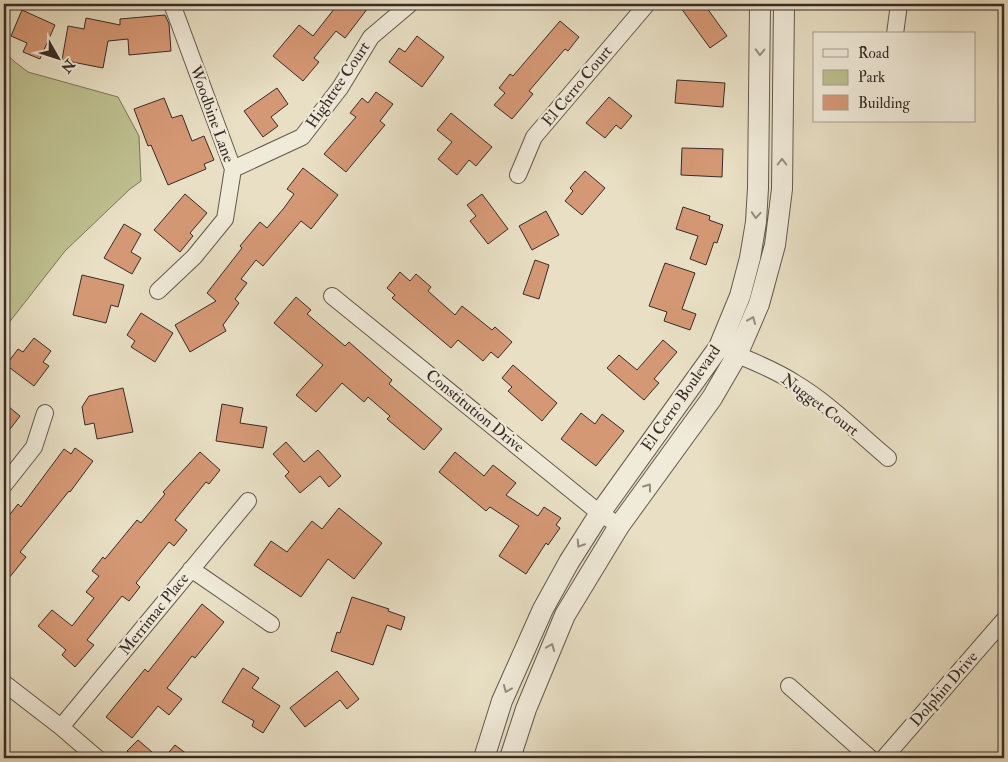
<svg xmlns="http://www.w3.org/2000/svg" width="1008" height="762" viewBox="0 0 1008 762" font-family="'IM FELL Double Pica',serif">
	<style>
		.green { fill: #bebf8f; stroke: #7b765b }
		.building { fill: #d59875; stroke: #382c27 }
		.lines { fill: none; stroke-linecap: round; stroke-linejoin: round }
		.minor-casing { stroke: #64594e; stroke-width: 18 }
		.tertiary-casing { stroke: #64594e; stroke-width: 22 }
		.minor { stroke: #f0ead9; stroke-width: 16 }
		.tertiary { stroke: #f0ead9; stroke-width: 20 }
		.oneway { stroke: #948b80 }
		.labels { text-anchor: middle; dominant-baseline: central; stroke-width: 4.5; stroke-linejoin: round; paint-order: stroke }
		.street-label { font-size: 16px; fill: #382c27; stroke: #f0ead9 }
	</style>
	<rect width="100%" height="100%" fill="#e8dfc4"/>
	<filter id="stains"><feTurbulence type="fractalNoise" baseFrequency=".004" numOctaves="4"/><feColorMatrix values="0 0 0 0 .2 0 0 0 0 .09 0 0 0 0 .02 0 0 0 .5 -.17"/></filter>
	<radialGradient id="worn" r=".72"><stop offset=".6" stop-color="#630" stop-opacity="0"/><stop offset="1" stop-color="#630" stop-opacity=".3"/></radialGradient>
	<!-- green -->
	<path class="green" d="M4,52L15,62L28,72L118,97L139,136L141,181L130,189L65,251L4,329Z"/>
	<!-- building -->
	<path class="building" d="M338,4H371L345,38L336,31L314,58L319,62L303,81L273,56L299,25L313,36Z
		M678,4H704L727,36L710,48Z
		M22,10L55,25L40,59L23,52L27,43L11,36Z
		M165,15L169,24L171,51L129,55L128,39L108,41L103,68L62,60L68,26L84,29L86,18L120,25V19Z
		M560,21L579,37L568,51L565,49L529,91L533,94L512,119L494,105L505,93L499,88L510,74L513,76Z
		M417,36L444,57L422,87L389,62L399,48L405,52Z
		M677,80L725,83L723,107L675,103Z
		M277,88L288,104L271,117L278,126L263,137L244,111Z
		M376,92L393,104L380,121L385,125L346,172L324,154L356,117L350,113L362,98L368,103Z
		M609,97L632,116L621,129L616,125L605,138L586,123Z
		M164,98L172,118L182,115L192,141L204,136L214,160L204,164L206,169L168,185L151,145L148,146L134,109Z
		M451,113L492,147L476,166L469,160L457,175L438,159L452,142L437,130Z
		M682,148L723,149L722,177L681,175Z
		M303,168L338,195L311,229L301,221L263,266L256,260L241,279L247,283L235,299L239,303L223,325L226,331L190,352L175,325L216,301L207,293L242,248L240,246L260,222L267,228L284,208L294,194L287,189Z
		M585,171L605,188L582,215L565,201L573,191L570,188Z
		M185,194L207,213L190,233L193,236L180,252L154,230Z
		M482,194L508,229L488,244L470,221L476,216L467,205Z
		M683,207L710,216L709,220L723,225L717,243L714,242L706,265L690,259L698,236L676,229Z
		M546,211L559,235L532,250L519,226Z
		M124,224L141,234L131,252L141,258L132,274L104,258Z
		M535,260L549,265L539,299L523,294Z
		M665,263L695,273L682,309L696,314L690,330L664,321L667,312L649,306Z
		M400,272L410,281L416,274L431,287L428,291L455,315L462,306L492,330L495,327L512,342L498,358L491,352L483,361L458,340L451,348L392,298L395,295L387,288Z
		M82,275L124,285L118,307L111,305L106,323L73,315Z
		M296,297L311,310L307,314L345,346L349,342L392,380L389,384L442,429L424,450L387,419L390,416L368,397L364,402L342,383L316,412L296,395L323,365L274,323Z
		M141,313L173,333L155,362L131,347L135,341L127,335Z
		M34,338L51,351L43,362L49,366L34,386L6,365L18,349L23,352Z
		M663,340L677,352L654,379L659,383L644,400L607,368L619,355L637,370Z
		M513,365L557,403L542,421L508,391L512,387L502,378Z
		M123,388L133,432L97,439L94,423L85,425L82,407L89,396Z
		M4,403L20,416L4,437Z
		M222,404L243,408L240,423L267,427L263,448L216,441Z
		M581,413L595,424L602,414L624,431L596,466L561,439Z
		M286,442L304,462L318,450L341,476L329,487L320,476L300,493L285,476L289,472L273,454Z
		M75,448L93,461L70,492L69,491L20,552L26,557L4,584V522L18,504L21,507L64,449L71,454Z
		M200,452L220,470L209,484L206,482L175,520L187,530L174,546L169,542L136,583L140,587L129,601L122,596L87,640L94,645L75,667L62,655L66,650L38,626L52,610L72,626L94,598L86,592L99,576L92,571L103,557L105,559L137,520L141,523L165,494L163,492Z
		M455,452L484,476L493,465L516,483L506,495L538,516L544,507L561,518L556,525L560,528L548,545L546,543L526,574L499,556L519,526L490,507L486,511L439,472Z
		M339,508L382,543L354,579L328,559L301,597L254,565L271,541L287,552L312,521L322,529Z
		M352,597L389,609L388,611L405,617L401,630L387,625L373,665L331,651L337,632L340,633Z
		M202,604L224,622L195,658L192,656L167,688L182,699L169,715L158,706L132,738L106,717L145,669L148,672Z
		M243,668L259,678L252,688L280,706L263,733L252,726L254,721L222,702Z
		M337,671L359,699L347,709L340,700L305,727L290,708Z
		M138,740L159,758H136L127,751Z
		M175,745L192,758H164Z"/>
	<g class="lines">
		<!-- minor casing -->
		<g class="minor-casing">
			<path id="minor" d="M895,34L899,4
				M233,169L302,137L340,88L371,37L410,4
				M518,175L534,137L647,4
				M158,291L194,257L225,219L233,169L172,4
				M332,296L592,507L619,526
				M726,350C749,360 774,369 795,383C829,403 858,433 888,458
				M4,485L34,447L45,413
				M191,569L271,624
				M4,683L61,727L97,758
				M789,686L870,758
				M61,727L248,501
				M884,758L1004,620"/>
		</g>
		<!-- tertiary casing -->
		<g class="tertiary-casing">
			<path id="tertiary" d="M484,758L502,701L543,609L569,562L600,513L719,347L740,296L750,258L756,222L758,188L760,4
				M510,758L526,709L565,615L619,526L712,398L737,355L759,304L775,245L782,189L784,4"/>
		</g>
		<!-- minor -->
		<use href="#minor" class="minor"/>
		<!-- tertiary -->
		<use href="#tertiary" class="tertiary"/>
	</g>
	<!-- one-way arrows -->
	<defs><path id="oneway-chevron" d="M-2-3.5L2.5 0L-2 3.5" fill="none" stroke-width="1.6" stroke-linecap="round" stroke-linejoin="round" transform="scale(1.25)"/></defs>
	<g class="oneway">
		<use href="#oneway-chevron" transform="translate(760 52) rotate(91)"/>
		<use href="#oneway-chevron" transform="translate(782 162) rotate(-90)"/>
		<use href="#oneway-chevron" transform="translate(756 215) rotate(94)"/>
		<use href="#oneway-chevron" transform="translate(752 320) rotate(-67)"/>
		<use href="#oneway-chevron" transform="translate(648 487) rotate(-54)"/>
		<use href="#oneway-chevron" transform="translate(580 544) rotate(123)"/>
		<use href="#oneway-chevron" transform="translate(551 647) rotate(-68)"/>
		<use href="#oneway-chevron" transform="translate(507 689) rotate(113)"/>
	</g>
	<g class="labels">
		<!-- street labels -->
		<g class="street-label">
			<text transform="translate(338 85) rotate(-56)">Hightree Court</text>
			<text transform="translate(577 86) rotate(-50)">El Cerro Court</text>
			<text transform="translate(212 114) rotate(70)">Woodbine Lane</text>
			<text transform="translate(681 398) rotate(-55)">El Cerro Boulevard</text>
			<text transform="translate(820 405) rotate(37)">Nugget Court</text>
			<text transform="translate(475 411) rotate(39)">Constitution Drive</text>
			<text transform="translate(154 614) rotate(-51)">Merrimac Place</text>
			<text transform="translate(944 689) rotate(-49)">Dolphin Drive</text>
		</g>
	</g>
	<!-- margin -->
	<rect width="1008" height="762" fill="none" stroke="#e8dfc4" stroke-width="20"/>
	<rect x="5" y="5" width="998" height="752" fill="none" stroke="#382c27" stroke-width="2.5"/>
	<rect x="10" y="10" width="988" height="742" fill="none" stroke="#382c27"/>
	<!-- legend -->
	<rect x="813" y="32" width="162" height="90" fill="#f0ead9" stroke="#a69e92"/>
	<rect x="823" y="49" width="25" height="8" fill="#f0ead9" stroke="#a69e92"/>
	<text x="858" y="58" font-size="15" fill="#382c27">Road</text>
	<rect x="823" y="70" width="25" height="15" fill="#bebf8f" stroke="#a69e92"/>
	<text x="858" y="82" font-size="15" fill="#382c27">Park</text>
	<rect x="823" y="95" width="25" height="15" fill="#d59875" stroke="#a69e92"/>
	<text x="858" y="108" font-size="15" fill="#382c27">Building</text>
	<!-- north arrow -->
	<g transform="translate(58 58) rotate(129)" stroke="#f0ead9" stroke-width="4" paint-order="stroke">
	<path d="M0-4L9 19L0 12L-9 19Z" fill="#382c27"/>
	<text y="-8" font-size="14" font-weight="bold" text-anchor="middle" fill="#382c27">N</text>
	</g>
	<rect width="100%" height="100%" filter="url(#stains)"/>
	<rect width="100%" height="100%" fill="url(#worn)"/>
</svg>
